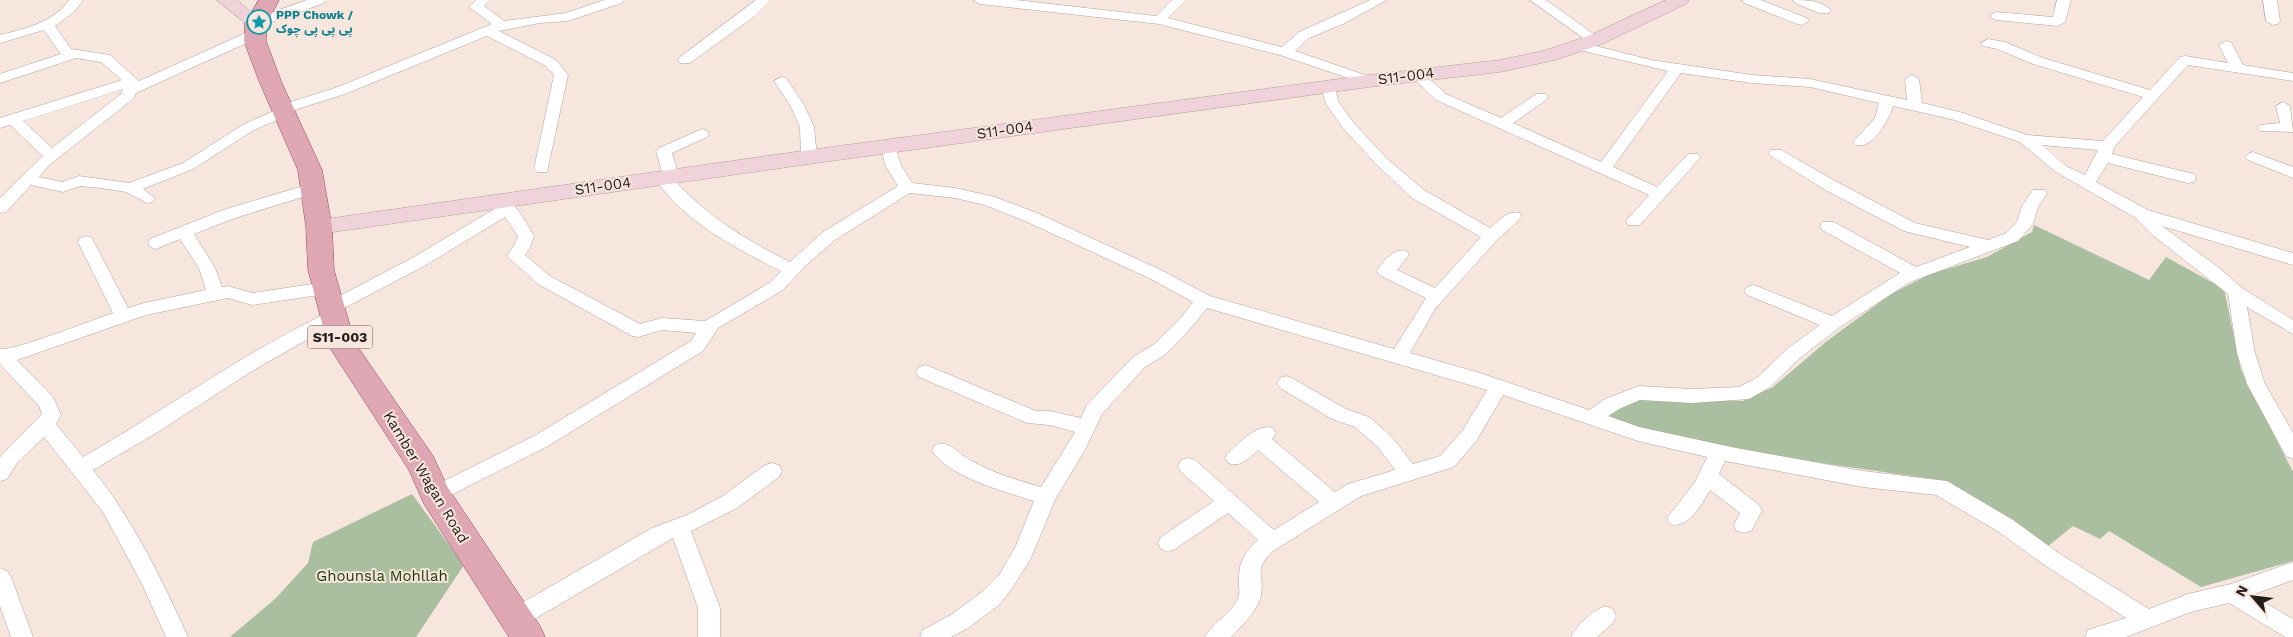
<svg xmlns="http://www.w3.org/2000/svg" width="2293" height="637" viewBox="0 0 2293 637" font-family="'Work Sans','Noto Sans Arabic',sans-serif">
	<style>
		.green { fill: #a9bf9f }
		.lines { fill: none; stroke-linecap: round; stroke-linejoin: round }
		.street-casing { stroke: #b1a29a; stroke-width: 1 }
		.secondary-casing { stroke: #b1a29a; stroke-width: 1 }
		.primary-casing { stroke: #904f5e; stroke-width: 1 }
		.street { fill: #fff; fill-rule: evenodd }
		.secondary { fill: #efd2da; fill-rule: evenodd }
		.primary { fill: #dfa6b4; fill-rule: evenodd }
		.labels { text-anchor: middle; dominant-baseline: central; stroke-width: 4; stroke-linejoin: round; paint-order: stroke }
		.far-culture-label { font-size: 12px; font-weight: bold; fill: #0d838f; stroke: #f7e6de; text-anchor: start }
		.shield { fill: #f7e6de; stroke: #635a56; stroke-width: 1 }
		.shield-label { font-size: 14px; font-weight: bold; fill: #241e1b }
		.street-label { font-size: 15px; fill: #241e1b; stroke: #f7e6de }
		.park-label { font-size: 15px; fill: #183902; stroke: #f7e6de }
	</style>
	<rect width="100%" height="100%" fill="#f7e6de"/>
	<!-- green -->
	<path class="green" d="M2034,225L2149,280L2166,257L2224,289L2241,370L2293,472V561L2201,587L2109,531L2100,539L2073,526L2047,547L1947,485L1932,479L1828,464L1734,448L1650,431L1609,416L1633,400L1648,399L1743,401L1773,387L1827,341L1891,294L1930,274L1987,257L2032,232Z
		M412,494L464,565L416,637H230L276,598L308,563L313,542Z"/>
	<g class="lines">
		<!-- street casing -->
		<g class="street-casing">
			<path id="street" d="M69,0H83L75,11L55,26L71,49L110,55L139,81L250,31H260L262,34L260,37L136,93L133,99L48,166L39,177L62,182L79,176L129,183L183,163L244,124L276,110L278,106L335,88L492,24L469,7L476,0H490L484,6L504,21L566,13L604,0H624L622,3L568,21L540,23L499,31L556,60L568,75L547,172H537L534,169L554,75L546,66L487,36L345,94L291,111L289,115L254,130L193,169L143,189L155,198L153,202L147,203L126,192L101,188L80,186L63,192L31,185L6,212L0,213V198L43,156L10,125L0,128V118L122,80L101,62L76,58L0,83V74L61,54L44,30L0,43V35C25,29 54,22 69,0ZM123,89L121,94L52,148L23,121Z
				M307,0H326L324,3L261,26L256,27L249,23L251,20Z
				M756,0H771L755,16L690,63H680L678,60L680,57Z
				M973,0H1016L1156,16L1172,0H1186L1168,18L1282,47L1299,32L1370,0H1387L1343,24L1309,38L1295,51L1374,78L1376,81L1369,85L1280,55L1159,24L980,4Z
				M1530,0H1546L1602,40L1595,44L1590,43Z
				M1742,0H1761L1807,18L1809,21L1802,25L1797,24L1744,3Z
				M1793,0C1806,0 1821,0 1831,10L1829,13H1819L1795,3Z
				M2057,0H2071L2065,22L2058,26L1996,20L1989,16L1996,12L2053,17Z
				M2263,0H2277L2280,21L2278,24L2273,25L2266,21Z
				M1988,39L2005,42L2043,58L2150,90L2180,57L2185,56L2228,63L2219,45L2226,41L2231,42L2243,65L2293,73V81L2188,65L2114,147L2112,154L2194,174L2196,178L2194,182L2188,183L2108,163L2096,182L2148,210L2293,253V265L2162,226L2218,267L2242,288L2293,320V334L2247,307L2255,353L2265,384L2293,433V459L2286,456L2247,384L2237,353L2228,294L2150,233L2136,218L2056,172L2020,142L1951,119L1893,106C1889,120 1872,150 1856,145L1853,142L1875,118L1879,103L1810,87L1752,83L1681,73L1613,167L1657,187L1688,154H1698L1701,157L1640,225H1628L1626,221L1649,195L1436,100L1410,75L1417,71L1422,72L1446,94L1501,118L1536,94H1546L1548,97L1546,100L1513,123L1601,162L1668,71L1571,48L1569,45L1576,41L1651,60L1752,75L1810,79L1907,100L1905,79L1912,75L1919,79L1922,103L1960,112L2027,135L2103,141L2143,97L2033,64L1997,49L1983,46L1981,43ZM2042,145L2098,150L2085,175L2066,166Z
				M781,77L786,78L804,105L814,127L817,157L814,160H804L801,157L800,127L790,105L774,81Z
				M1328,82L1335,86L1338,101L1353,122L1386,158L1424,190L1490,228C1499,221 1507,210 1520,213L1522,217L1497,240L1435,309L1410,353L1480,373L1589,410L1605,399L1639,386L1692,389L1739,387L1758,377L1788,348L1820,325L1747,295L1744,291L1747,287L1753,285L1759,287L1832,316L1900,273L1822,230L1820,226L1822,222H1834L1916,267L1970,247L1904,231L1827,191L1771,156L1768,153L1771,150H1781L1839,183L1915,223L1988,240L2006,233L2017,222L2022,206L2033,190H2045L2047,194L2038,207L2033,224L2018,241L1910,282L1840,327L1800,358L1770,387L1749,399L1692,403L1640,400L1619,409L1608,416L1639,427L1736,448L1863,471L1947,481L2013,520L2057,552L2149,609L2188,594L2231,584L2293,562V580L2252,595L2293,619V637H2285L2229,603L2191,612L2126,637H2085L2088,630L2126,618L2043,564L1999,532L1936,495L1863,487L1725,461L1719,474L1759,505L1762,511L1751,531L1744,533L1737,531L1734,525L1740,513L1710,490C1702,504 1688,530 1670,524L1667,518L1695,482L1707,457L1638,441L1503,395L1477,440L1454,467L1361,496L1273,551C1252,573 1265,571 1261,595C1258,611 1242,626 1231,637H1205C1213,621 1236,612 1239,594C1240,589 1238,583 1239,578C1239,560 1246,551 1258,540L1228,513L1175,549L1168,552L1161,549L1158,543L1161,537L1214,501L1181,472L1178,466L1181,460L1188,458L1195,460L1274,530L1319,502L1258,450C1249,458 1241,468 1228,463L1225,458L1228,453C1240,443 1257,423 1273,428L1276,433L1272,439L1335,492L1348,484L1395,470L1378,447L1355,427L1332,419L1280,388L1277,383L1280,378L1286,376L1292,378L1346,409L1369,417L1392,437L1413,464L1440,456L1463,430L1487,390L1207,308L1191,328L1165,355L1145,367L1102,414L1086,448L1055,500L1031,558L1013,587L999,605L968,628L951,637H920L923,630L952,614L983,591L999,575L1015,548L1034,501C1006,492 947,477 932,450L935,445C947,441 953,448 962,455C986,471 1014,479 1041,487L1075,432L1050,425L1027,423L919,377L916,372L919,367L925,365L931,367L1036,411H1050L1081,418L1087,405L1133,357L1153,345L1179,320L1193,302L1151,279L1025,221L985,205L955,198L910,193L835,240L805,266L783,290L718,328L703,351L548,446L435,503L428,501L425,495L428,489L534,436L691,341L696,333L662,330L638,337L632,336L538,284L507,256L514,246L518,236L505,217L426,265L337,312L343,317L340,321L252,371L158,432L93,470C134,521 161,578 188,637H166L142,584L103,512L44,437L17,463L7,479L0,481V457L42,414L39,406L0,364V349C12,352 95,319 113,313L78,242L80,238L86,236L92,238L128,308L144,303L206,290L199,268L180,239L156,249L150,247L148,243L150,239L223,210L313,183L319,184L321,188L319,192L235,218L194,234L215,268L222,287L228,286L252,293L326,282L332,284L335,288L332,292L326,294L252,305L228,298L146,315L17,360L53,397L61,415L56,424L83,457C165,410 243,353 329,312L323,307L326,303L414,257L496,208L491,201L493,197C512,192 526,223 534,236L530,248L525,255L550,276L640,324L662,318L705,321L771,282L781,271C735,248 683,221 654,177L656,173L662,172L656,151L659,148L702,129L707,131L709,134L707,137L672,153L679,176L674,180C707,216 746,240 790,262L823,232L898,186L885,165L881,146L884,143H894L901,165L912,183L955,188L995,197L1037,213L1163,271L1210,296L1394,349L1426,298L1379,275L1377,271C1383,261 1394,247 1407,251L1409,255L1397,270L1435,288L1481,237L1412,198L1376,164L1343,128L1326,104L1321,86Z
				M2283,102L2290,106L2293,132L2260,131L2258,128L2260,125L2280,123L2276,106Z
				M2253,152L2293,167V178L2248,160L2245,157L2248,154Z
				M772,463L779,465L782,471L779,477L737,508L691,531L720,608V637H698V608L673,538L524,625L516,628L508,625L505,618L508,611L652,528L687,515L723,496L765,465Z
				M0,568L7,571L11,577L33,637H11L0,606Z
				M1605,606L1613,609L1616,616L1613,623L1597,637H1571C1577,625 1592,611 1605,606Z"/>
		</g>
		<!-- secondary casing -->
		<g class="secondary-casing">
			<path id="secondary" d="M217,0H237L265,23L262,27L256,28L250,27Z
				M1666,0H1689L1686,4L1602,44L1555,60L1500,72L1369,87L809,164L319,234L311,232L308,227L311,222L319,220L809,150L1369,75L1500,60L1543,51L1588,36Z"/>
		</g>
		<!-- primary casing -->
		<g class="primary-casing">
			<path id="primary" d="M259,0H279L267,23L266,41L281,81L322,170L332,227L334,270L355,343L433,456L448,488L540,626L545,637H509L424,504L409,470L328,345L308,270L306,227L298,170L259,81L244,41L245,23Z"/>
		</g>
		<!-- street -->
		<use href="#street" class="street"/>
		<!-- secondary -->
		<use href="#secondary" class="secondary"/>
		<!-- primary -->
		<use href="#primary" class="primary"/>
	</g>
	<!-- icons -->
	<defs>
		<g id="sight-ring" transform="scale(1.25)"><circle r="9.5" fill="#f7e6de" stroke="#0f9aa8" stroke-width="1.5"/><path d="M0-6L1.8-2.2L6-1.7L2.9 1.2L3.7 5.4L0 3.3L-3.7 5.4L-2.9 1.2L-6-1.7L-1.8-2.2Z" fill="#0f9aa8"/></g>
	</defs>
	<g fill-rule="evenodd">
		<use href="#sight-ring" x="259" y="22"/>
	</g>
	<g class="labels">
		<!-- far-culture labels -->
		<g class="far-culture-label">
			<text x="276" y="15">PPP Chowk /<tspan x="276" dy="14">پی پی پی چوک</tspan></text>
		</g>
		<!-- shield labels -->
		<rect class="shield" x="307.5" y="325.5" width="65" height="23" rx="4"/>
		<g class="shield-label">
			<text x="340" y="337">S11-003</text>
		</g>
		<!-- street labels -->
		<g class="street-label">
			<text transform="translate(1406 76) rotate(-7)">S11-004</text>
			<text transform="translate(1005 130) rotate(-8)">S11-004</text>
			<text transform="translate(603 186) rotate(-8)">S11-004</text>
			<text transform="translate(426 477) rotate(59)">Kamber Wagan Road</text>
		</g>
		<!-- park labels -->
		<g class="park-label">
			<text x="382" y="576">Ghounsla Mohllah</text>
		</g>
	</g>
	<!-- north arrow -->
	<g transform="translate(2253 597) rotate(298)" stroke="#f7e6de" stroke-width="4" paint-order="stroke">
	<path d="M0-4L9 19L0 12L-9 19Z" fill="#241e1b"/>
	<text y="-8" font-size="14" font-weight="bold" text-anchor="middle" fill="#241e1b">N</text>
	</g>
</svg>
